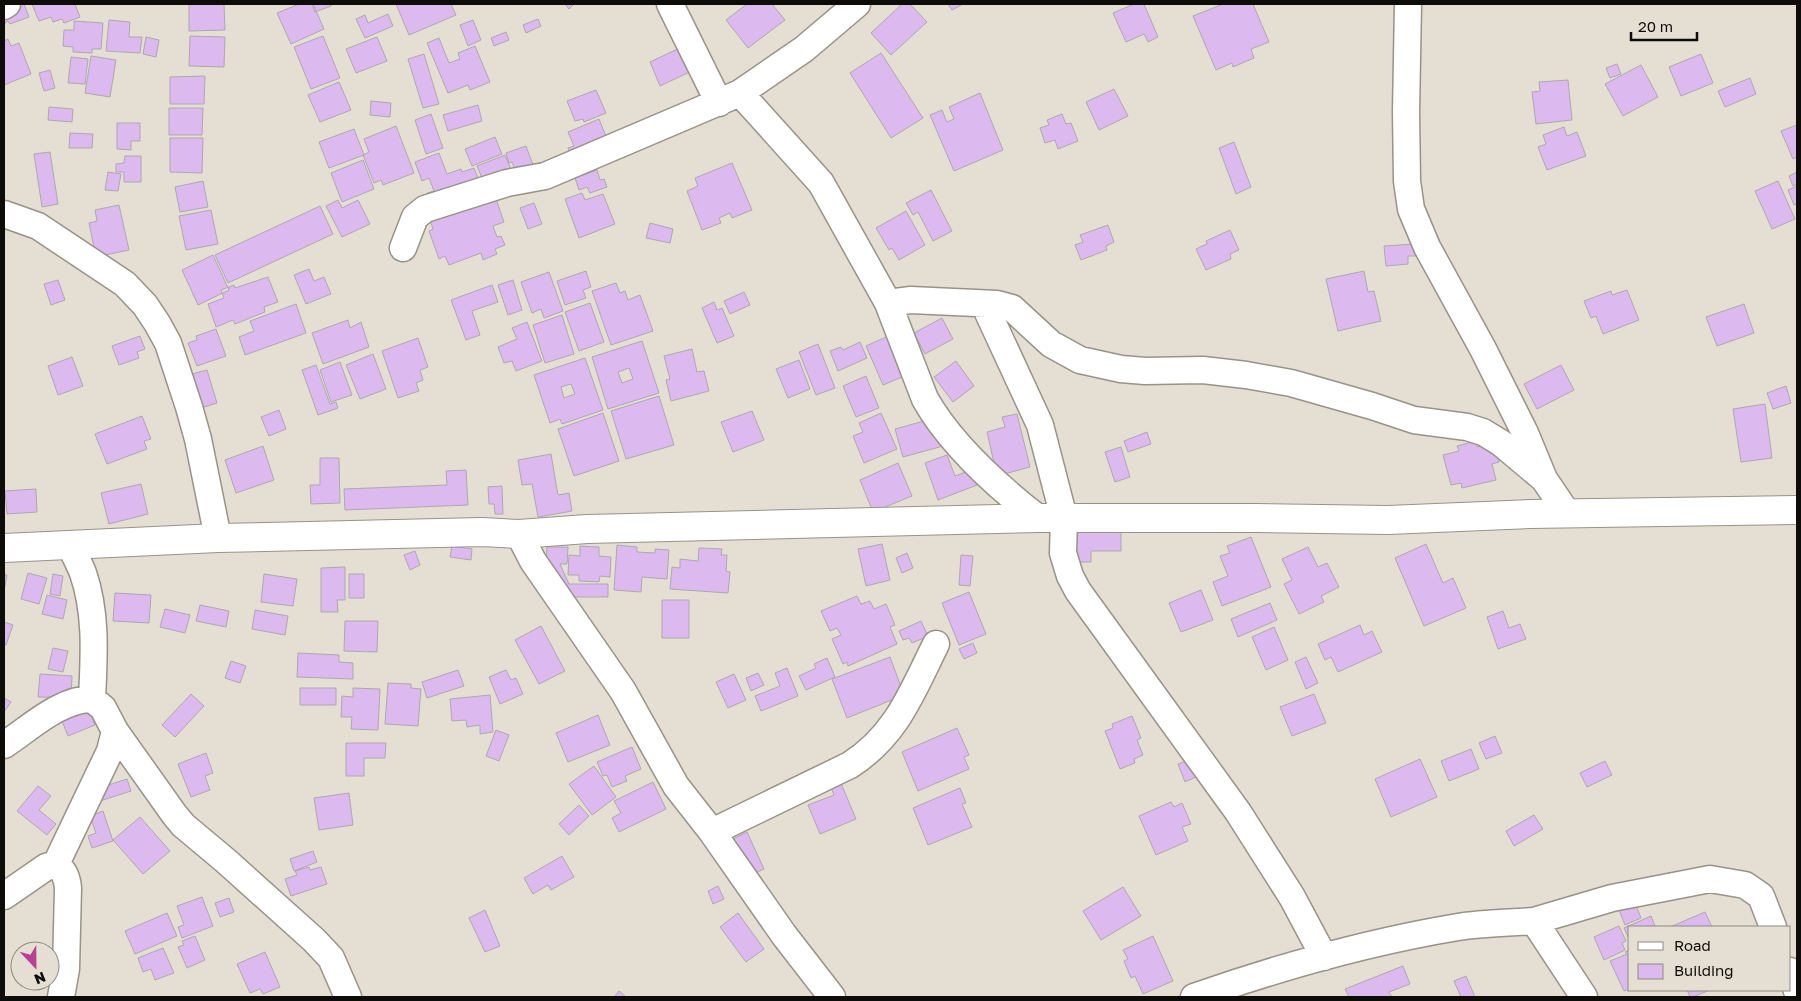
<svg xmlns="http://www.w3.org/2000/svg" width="1801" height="1001" viewBox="0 0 1801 1001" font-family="'Golos Text',sans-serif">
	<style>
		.building { fill: #dcb9ee; stroke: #aea7b1; fill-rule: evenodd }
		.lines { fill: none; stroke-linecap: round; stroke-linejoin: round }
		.minor-casing { stroke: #989288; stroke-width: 29 }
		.tertiary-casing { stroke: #989288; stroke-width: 30 }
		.minor { stroke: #fff; stroke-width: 26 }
		.tertiary { stroke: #fff; stroke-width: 28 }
	</style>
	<rect width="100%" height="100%" fill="#e5dfd3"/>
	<!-- building -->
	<path class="building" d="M19,4H24L29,17L10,24L8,21L4,24V14Z
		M32,4H76H75L80,17L64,23L62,19L53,22L51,17L39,21Z
		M189,4H224L225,30L189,31Z
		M299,4H313L324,29L291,44L277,13Z
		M312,4H331V6L315,12Z
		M396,4H451L456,15L409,35Z
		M565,4H574L569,9Z
		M747,4H772L785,20L748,48L726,20Z
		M902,4H910L927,22L891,55L871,33Z
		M948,4H963L952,10Z
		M1134,4H1144L1158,37L1148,42L1144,34L1126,42L1113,13Z
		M1223,4H1253L1269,42L1251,49L1254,58L1233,67L1232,63L1216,70L1193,16Z
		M388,14L393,26L365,38L356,19L365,15L368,23Z
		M538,19L541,26L526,33L523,25Z
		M109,20L130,22L129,37H142L140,53L106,51Z
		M473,20L481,40L468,46L460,25Z
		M74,21L103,23L101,49H92V53L73,52V47L63,46L64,30H74Z
		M506,32L509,40L494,46L491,38Z
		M190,36L225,37L224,67L189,66Z
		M323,36L340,78L311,89L294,47Z
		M146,37L159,40L156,57L143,54Z
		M377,37L387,61L356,73L346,49Z
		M439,38L449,63L460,59L458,53L475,46L490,82L470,90L468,85L448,93L427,43Z
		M8,39L11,46L19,43L31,74L4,85V41Z
		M686,45L696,69L660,86L650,62Z
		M881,53L923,118L891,138L850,73Z
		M424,54L439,104L423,108L408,59Z
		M1701,54L1713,83L1681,96L1669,67Z
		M91,56L116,60L110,97L85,93Z
		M71,57L88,59L85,84L68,83Z
		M1617,64L1621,74L1610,78L1606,68Z
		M1641,65L1658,97L1623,116L1605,84Z
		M50,70L55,88L44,91L39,73Z
		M205,76L204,104H170V77Z
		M1750,78L1756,94L1725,107L1718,91Z
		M1568,80L1572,120L1536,124L1532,92L1540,91L1539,82Z
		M339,82L351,110L320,122L308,95Z
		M1114,89L1128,116L1099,130L1086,102Z
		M596,90L606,113L584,122L583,119L575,121L567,101Z
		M980,93L1003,150L954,171L930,115L942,110L947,122L954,119L949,107Z
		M371,101L391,103L390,117L370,115Z
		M478,105L482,121L448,131L443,115Z
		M49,107L73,109L72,122L48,120Z
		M169,108H203L202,135H169Z
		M431,114L443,148L426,154L415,120Z
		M1062,114L1066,124L1071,123L1078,141L1058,149L1055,140L1045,143L1040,128L1049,125L1047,120Z
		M599,119L610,146L573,161L568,148L574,146L568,132Z
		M117,123H140V141H131V150L117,149Z
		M1797,125V157L1793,159L1781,131Z
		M396,126L414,173L383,185L381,180L374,183L363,155L369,152L364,139Z
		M1564,127L1567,136L1577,132L1586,156L1547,170L1538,147L1546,144L1543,135Z
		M354,129L364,155L329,168L319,142Z
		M70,133L93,134L92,148H69Z
		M495,137L502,154L472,166L465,149Z
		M170,138H203L202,173L170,172Z
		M1234,142L1251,187L1236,194L1219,148Z
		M526,146L536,173L519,180L512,162L509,163L506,153Z
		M50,152L58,204L42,207L34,154Z
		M439,153L447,174L461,169L462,172L474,168L481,186L432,205L427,193L434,191L429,178L422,181L415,162Z
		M505,155L514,177L486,188L477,166Z
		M125,156H141V182H124V172H116V164L124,163Z
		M363,160L374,189L342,202L331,173Z
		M732,163L752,210L732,218L730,213L719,218L721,223L702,230L687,191L698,186L695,178Z
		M597,170L600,180L604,179L607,187L590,193L587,187L579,190L575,178Z
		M108,172L121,174L118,191L105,190Z
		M1797,172V184L1793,186L1789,176Z
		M203,181L208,207L180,212L175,187Z
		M1778,181L1795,219L1772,229L1755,191Z
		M1797,186V204L1794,205L1788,190Z
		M931,190L952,231L933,241L918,212L913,215L906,203Z
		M582,193L585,200L603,194L615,224L579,238L565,199Z
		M496,199L504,222L493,226L497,237L501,236L505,245L495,249L497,254L483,260L481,253L449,265L445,256L439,259L429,231L433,229L428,214Z
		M338,200L342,208L358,200L370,224L342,237L326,206Z
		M534,203L542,224L528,229L520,208Z
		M119,205L129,250L96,257L89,223L97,221L95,210Z
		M320,206L333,234L228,283L215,255Z
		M211,210L218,244L186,250L179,216Z
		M906,211L925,245L899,260L892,248L889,250L876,228Z
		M650,223L673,229L670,243L646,238Z
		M1108,225L1114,242L1106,246L1107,250L1081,260L1075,245L1083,242L1080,235Z
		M1230,230L1239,250L1230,254L1231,259L1206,270L1196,249L1207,244L1206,241Z
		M1415,244L1416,256H1408V264L1386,266L1384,246Z
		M213,255L229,290L198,305L182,270Z
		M309,269L314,281L324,277L331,294L306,304L294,275Z
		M586,271L591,287L583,290L586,298L565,305L557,281Z
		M1364,271L1368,292L1374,291L1381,321L1338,331L1326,279Z
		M549,272L563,311L544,318L541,309L532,313L521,282Z
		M268,277L278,302L264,307L265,312L235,324L233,320L216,327L208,304L224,298L221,290L234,285L235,288Z
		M58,280L65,300L51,305L44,284Z
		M513,280L522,310L508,315L498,285Z
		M616,283L620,293L625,291L628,300L640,295L653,331L611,345L592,291Z
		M492,285L498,302L472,311L480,335L466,340L451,300Z
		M1627,290L1639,320L1603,334L1596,316L1591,318L1584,301L1611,291L1612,295Z
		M744,292L750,305L730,314L724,301Z
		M714,302L717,310L722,308L734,336L717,343L702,308Z
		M590,303L604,342L579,351L565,312Z
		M296,304L306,333L245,355L239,337L254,331L250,321Z
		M1744,304L1754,333L1717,346L1706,317Z
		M562,315L574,354L545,363L533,325Z
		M942,318L953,339L925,354L914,333Z
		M348,320L350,328L361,322L369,347L323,364L312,333Z
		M527,322L542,361L516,371L512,361L504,363L498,347L517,339L512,328Z
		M216,329L226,356L197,366L188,343L197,340L196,336Z
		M895,333L912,373L883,385L866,346Z
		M140,336L145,349L137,352L139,358L119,365L112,346Z
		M418,338L428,367L420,370L423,380L416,383L419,391L398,398L382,351Z
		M642,341L659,393L608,409L592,357ZM629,368L633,379L622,383L618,372Z
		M860,342L867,358L838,371L830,351L841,347L843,350Z
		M818,344L835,388L816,395L799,352Z
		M692,349L697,372L704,371L709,391L671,401L666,380L670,379L664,356Z
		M373,354L386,389L360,399L346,365Z
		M72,357L83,386L58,395L48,366Z
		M585,358L603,410L562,424L560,419L550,423L534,375ZM571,384L575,394L564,398L561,387Z
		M799,360L810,389L788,398L776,369Z
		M956,361L974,386L953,402L934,377Z
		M340,362L352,395L331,402L320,370Z
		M316,365L330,404L336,402L338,408L318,415L302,370Z
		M1561,365L1574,390L1537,409L1524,384Z
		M207,370L217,403L198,409L188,375Z
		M866,376L879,408L856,417L843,386Z
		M1786,386L1791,403L1773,409L1767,393Z
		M659,396L674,445L626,459L611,411Z
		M1765,404L1772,458L1741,462L1733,409Z
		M279,410L286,429L269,436L261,417Z
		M752,411L764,440L733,452L721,422Z
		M603,413L619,461L574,476L558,429Z
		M881,413L897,449L864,463L853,436L863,432L859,423Z
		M1017,414L1030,467L997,476L987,432L1005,427L1002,417Z
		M142,416L151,439L144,441L147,449L107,464L95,434Z
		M935,418L943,446L903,457L895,429Z
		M1147,432L1151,444L1128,452L1124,441Z
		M1476,441L1477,447L1494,443L1499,462L1492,464L1496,480L1462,488L1461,483L1451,485L1443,455L1459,451L1457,446Z
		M263,446L274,480L236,493L225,460Z
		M1121,447L1130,477L1115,482L1105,452Z
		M551,454L558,495L569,493L572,511L538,517L532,484L522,485L518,460Z
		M947,455L955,476L971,470L977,485L938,500L925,463Z
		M320,458H339L340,503L311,504L310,485H320Z
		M898,463L912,496L873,512L860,480Z
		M466,470L468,505L345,510L344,489L447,485L446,471Z
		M141,484L148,514L109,524L101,493Z
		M502,486L503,514H495L494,504H489L488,487Z
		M36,489L37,512L7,514L5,491Z
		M1072,529H1121V551H1091V562H1072Z
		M1251,537L1271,587L1222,606L1213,582L1228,576L1220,556L1230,553L1227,546Z
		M882,544L890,580L866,586L858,549Z
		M1426,544L1443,583L1453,578L1466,608L1424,626L1395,558Z
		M617,545L637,547V552L655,553V549L669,550L667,579L642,577L641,592L614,590Z
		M452,546L472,549L471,560L450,557Z
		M580,546L599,547V556L611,557L610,577L600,576L599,582L579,581V575H568L569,555L580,556Z
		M547,547H568L567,564H560L569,584H608V597H562L546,559Z
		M1308,547L1318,567L1327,563L1339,587L1321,596L1324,602L1299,614L1284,584L1292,580L1282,559Z
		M699,548L722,549L721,555H727L726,571L730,572L728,593L670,589L672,567L680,568V559L698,561Z
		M415,551L420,565L410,570L404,555Z
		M907,553L913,568L902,573L896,558Z
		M961,555L973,556L970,586L959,585Z
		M345,567V600H337L338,612H321V568Z
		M28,573L47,578L39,604L21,599Z
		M53,574L63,576L60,596L50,594Z
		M264,574L297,579L293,606L261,602Z
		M349,574H364V598H349Z
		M4,575H7L4,591Z
		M1201,590L1213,620L1181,632L1169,603Z
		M969,592L986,634L959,645L942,603Z
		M115,593L151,595L149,623L113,621Z
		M47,595L67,600L63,619L42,614Z
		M857,596L861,604L870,601L874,609L886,604L895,625L890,627L897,644L848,666L847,662L843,664L832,639L841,635L837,628L830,631L821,611Z
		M662,600H689V638H662Z
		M1270,603L1277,620L1238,637L1231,619Z
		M200,605L229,611L226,627L196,621Z
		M165,609L190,615L185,633L160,627Z
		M255,610L288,616L285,635L252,629Z
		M1503,611L1509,628L1520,624L1526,639L1498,649L1487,617Z
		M345,621H378L377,652L344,651Z
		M921,621L928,636L912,643L909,638L903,640L899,631Z
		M4,622L13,625L6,645L4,644Z
		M1360,625L1364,635L1372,631L1382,652L1338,672L1331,657L1325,660L1318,644Z
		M541,626L565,671L539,684L515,640Z
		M1274,627L1288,660L1266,670L1252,637Z
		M973,643L977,653L964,659L959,649Z
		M53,648L68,651L63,672L48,669Z
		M298,653L339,655V662L353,663V679L297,677Z
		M890,657L904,695L847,718L832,679Z
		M1306,657L1318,683L1306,689L1295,662Z
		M827,658L835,677L806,690L799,676L816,668L814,664Z
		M231,661L246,666L240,683L225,678Z
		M787,668L798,696L761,711L755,696L780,686L775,673Z
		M458,670L464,686L427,698L422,682Z
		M506,670L511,680L516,678L523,694L500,704L489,677Z
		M758,673L764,685L751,691L746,678Z
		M40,674L72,676L71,698L38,697Z
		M734,674L746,700L728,708L716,682Z
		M388,683L411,684V688L421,689L418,726L385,724Z
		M300,688H336V705H300Z
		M353,688L380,689L378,730L351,729L352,717H341L342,696L353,697Z
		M191,694L204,706L175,737L162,725Z
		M1314,694L1326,723L1292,736L1280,707Z
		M490,695L493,732L480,734V725L467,727L466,720L452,721L450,699Z
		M4,698L11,702L4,712Z
		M89,710L95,725L68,736L62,721Z
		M598,715L610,745L568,762L556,733Z
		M1132,716L1141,738L1137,740L1143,755L1134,759L1135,763L1120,769L1105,731L1113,728L1112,724Z
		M957,728L969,755L964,757L969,769L918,791L902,752Z
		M496,730L509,735L499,761L486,756Z
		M1495,736L1502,753L1486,759L1479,743Z
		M346,743H386L385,758H364V776H346Z
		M632,747L641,769L625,776L627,781L612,787L607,775L603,776L597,762Z
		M1471,749L1479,769L1449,781L1441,761Z
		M206,753L213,773L205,776L210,790L191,797L178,764Z
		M1420,759L1437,797L1391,817L1375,779Z
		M1189,760L1196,777L1185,782L1178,764Z
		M1605,761L1612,775L1587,787L1580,773Z
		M594,766L616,797L592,815L569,784Z
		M127,779L131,791L100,801L96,789Z
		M840,781L856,819L820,834L808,805L834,795L830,785Z
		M653,782L666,809L619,832L612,818L621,813L614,801Z
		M38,786L51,796L39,810L56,824L47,835L17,811Z
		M960,788L966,803L962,804L972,827L928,845L913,808Z
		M349,793L353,825L319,830L314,798Z
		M1171,802L1174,807L1182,803L1191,824L1182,827L1188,841L1156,855L1139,816Z
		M579,805L589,816L569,835L559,824Z
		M103,811L113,841L92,848L88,836L96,833L90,816Z
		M1534,815L1543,829L1514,846L1506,831Z
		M140,817L170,851L143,874L113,840Z
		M747,832L764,869L748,876L731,840Z
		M313,851L317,862L294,871L290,859Z
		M562,856L574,877L551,890L548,885L533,894L524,878Z
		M309,867L310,870L321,867L327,884L291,896L285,879L297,875L295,871Z
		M718,886L724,899L713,904L708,891Z
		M1123,887L1141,916L1101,940L1083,911Z
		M202,897L213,926L182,938L178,927L184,925L177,906Z
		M229,898L234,912L220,917L215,903Z
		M1635,903L1641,918L1625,925L1619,910Z
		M485,910L500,946L485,952L469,918Z
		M1705,912L1712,927H1670Z
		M167,913L177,936L135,954L125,931Z
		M738,913L764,949L746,962L720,927Z
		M1651,916L1655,926L1630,927L1628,937L1624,928Z
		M1619,926L1626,941L1622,943L1625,950L1604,960L1594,937Z
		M195,936L205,960L187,968L178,947L184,945L182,941Z
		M1153,936L1173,981L1143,994L1135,976L1131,978L1124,961L1128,959L1123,950Z
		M163,948L174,973L155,980L151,969L143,972L138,958Z
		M1630,950V989L1624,991L1610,961L1627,954L1625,952Z
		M265,952L280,987L263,994L260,989L250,993L237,964Z
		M1403,966L1410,984L1389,992L1392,997H1349L1345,989Z
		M1466,976L1475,997H1461L1454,981Z
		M1687,990H1710L1693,997H1690Z
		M619,991L626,997H614Z"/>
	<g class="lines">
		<!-- minor casing -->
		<g class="minor-casing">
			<path id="minor" d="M670,4L719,103
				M1408,4L1406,112L1407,181L1411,209L1427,247L1483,349L1525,433L1544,479L1567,513
				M4,6L7,4
				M740,93L821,183L888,303L925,399C951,445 997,486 1038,518
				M4,214L38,226L125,284L145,305L157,323L168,343L189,407L198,439L218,538
				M403,248L415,217L425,209L507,183L545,176L740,93L804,49L857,4
				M888,303L911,300L997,304L1012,308L1051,344L1080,360L1121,369L1145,371L1203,370L1246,375L1291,383L1372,406L1414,420L1467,427L1483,432L1501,443L1544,479
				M984,304L1040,425L1064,518L1063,553L1070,576L1078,591L1238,812L1292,897L1324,957
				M519,534L533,561L623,691L676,786L712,832L784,935L832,997
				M70,545C74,554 79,563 83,573C97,614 94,656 92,699
				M4,745C30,728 60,699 92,699L103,708L115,731L174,814L183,825L226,861L314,940L331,958L348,997
				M712,832L850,765C897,735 912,692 936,644
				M56,864C64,871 67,877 68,888L66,969L61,997
				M4,896L46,867L56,864L110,751L115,731
				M1534,921L1612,898L1710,879L1745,885L1761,896L1773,927
				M1790,971L1797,991
				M1194,997C1280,967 1368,942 1458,927C1483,923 1509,923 1534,921L1584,997"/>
		</g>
		<!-- tertiary casing -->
		<g class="tertiary-casing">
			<path id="tertiary" d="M4,548L218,538L482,532L519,534L587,529L1038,518H1256L1388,520L1530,514L1797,510"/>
		</g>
		<!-- minor -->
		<use href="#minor" class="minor"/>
		<!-- tertiary -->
		<use href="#tertiary" class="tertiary"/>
	</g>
	<!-- border -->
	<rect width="1801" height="1001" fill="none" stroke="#0e0c08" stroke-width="10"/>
	<!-- legend -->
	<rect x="1628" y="926" width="162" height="65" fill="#e5dfd3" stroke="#8f8b82"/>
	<rect x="1638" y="942" width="25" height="8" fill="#ffffff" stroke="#8f8b82"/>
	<text x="1674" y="951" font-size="15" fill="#0e0c08">Road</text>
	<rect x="1638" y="964" width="25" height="15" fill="#dcb9ee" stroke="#8f8b82"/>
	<text x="1674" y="976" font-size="15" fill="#0e0c08">Building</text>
	<!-- north arrow -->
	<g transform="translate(35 966) rotate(158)"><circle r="24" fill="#e5dfd3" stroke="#8f8b82"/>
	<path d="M0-4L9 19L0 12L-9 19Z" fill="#b94195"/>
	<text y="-8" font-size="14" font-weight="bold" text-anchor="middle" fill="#0e0c08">N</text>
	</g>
	<!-- scale -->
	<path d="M1631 32v8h66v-8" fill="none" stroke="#0e0c08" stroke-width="2.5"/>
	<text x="1638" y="32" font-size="15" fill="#0e0c08" stroke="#e5dfd3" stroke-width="4" paint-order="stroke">20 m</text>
</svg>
